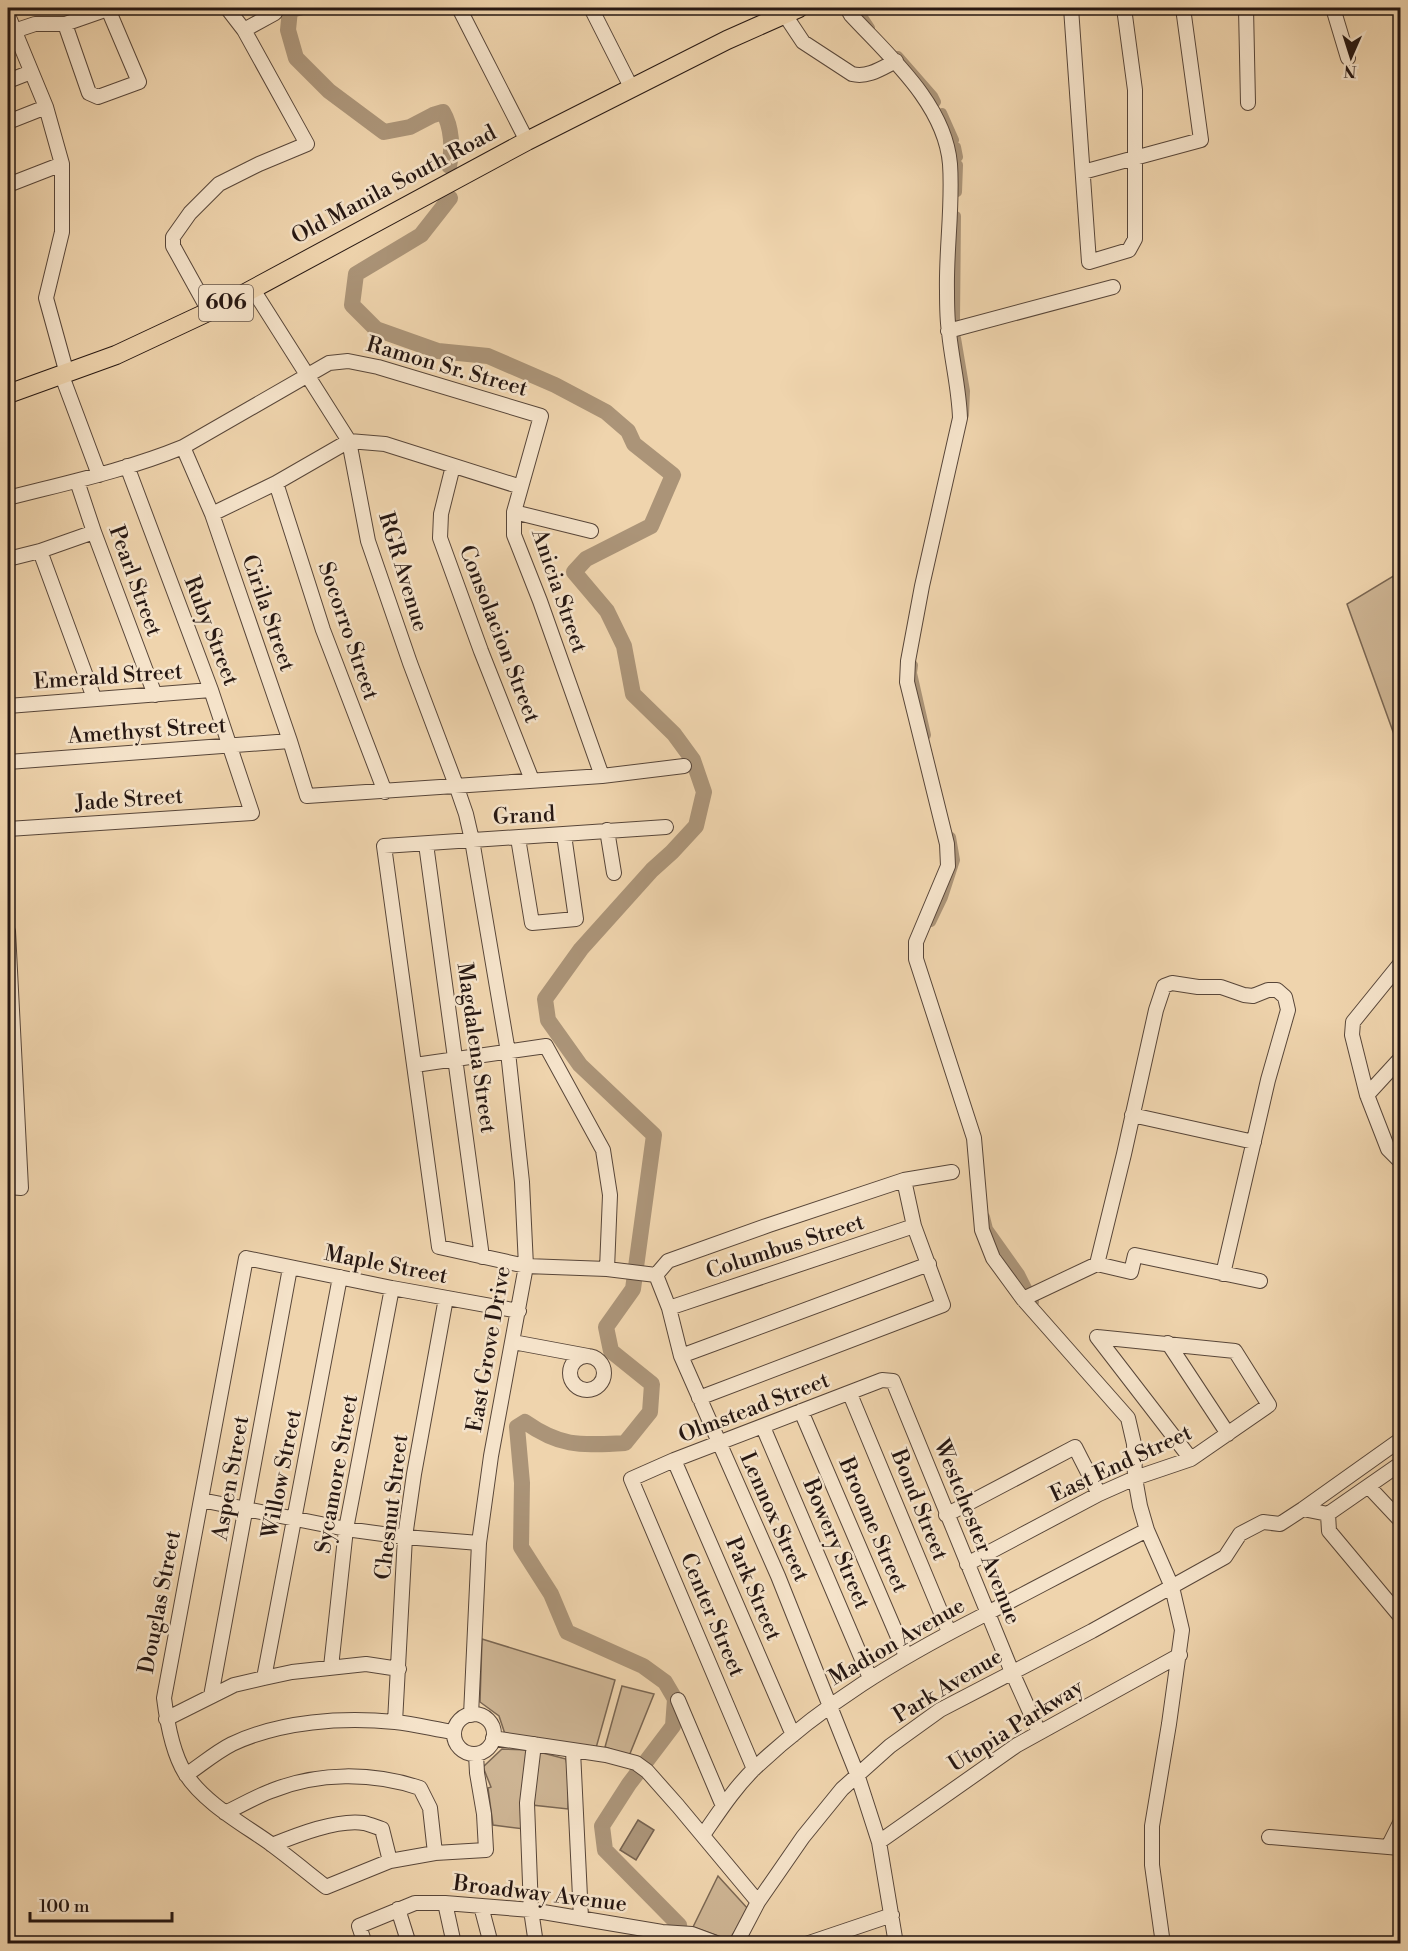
<svg xmlns="http://www.w3.org/2000/svg" width="1408" height="1951" viewBox="0 0 1408 1951" font-family="'Libre Bodoni',serif">
	<style>
		.green { fill: #cdb493; stroke: #7a6652; stroke-width: 1.5 }
		.water { fill: #ab9478; stroke: #76624f; stroke-width: 1.5 }
		.lines { fill: none; stroke-linecap: round; stroke-linejoin: round }
		.canal { stroke: #ab9478; stroke-width: 10 }
		.river { stroke: #ab9478; stroke-width: 16 }
		.minor-casing { stroke: #584639; stroke-width: 16 }
		.major-casing { stroke: #261712; stroke-width: 20 }
		.minor { stroke: #f5e3ca; stroke-width: 14 }
		.major { stroke: #efd4ad; stroke-width: 18 }
		.labels { text-anchor: middle; dominant-baseline: central; stroke-width: 5; stroke-linejoin: round; paint-order: stroke }
		.shield { fill: #f5e3ca; stroke: #645449; stroke-width: 1.5 }
		.shield-label { font-size: 21px; font-weight: bold; fill: #261712 }
		.street-label { font-size: 22px; fill: #261712; stroke: #f5e3ca }
	</style>
	<rect width="100%" height="100%" fill="#efd4ad"/>
	<filter id="stains"><feTurbulence type="fractalNoise" baseFrequency=".00333" numOctaves="4"/><feColorMatrix values="0 0 0 0 .2 0 0 0 0 .09 0 0 0 0 .02 0 0 0 .5 -.17"/></filter>
	<radialGradient id="worn" r=".72"><stop offset=".6" stop-color="#630" stop-opacity="0"/><stop offset="1" stop-color="#630" stop-opacity=".3"/></radialGradient>
	<!-- green -->
	<path class="green" d="M1400,572V751L1347,604Z
		M482,1639L615,1680L596,1748L505,1734L499,1716L480,1702Z
		M622,1686L654,1694L629,1756L605,1747Z
		M502,1749L529,1750L524,1829L493,1825L488,1788L491,1787L483,1767Z
		M539,1752L566,1759L569,1778L568,1809L532,1805L537,1776Z
		M718,1876L749,1910L729,1940L693,1927Z"/>
	<!-- water -->
	<path class="water" d="M638,1820L654,1830L636,1860L620,1850Z"/>
	<g class="lines">
		<!-- canal -->
		<path class="canal" d="M857,8L870,28
			M898,56L933,96L936,102
			M942,113L954,140
			M956,147L958,157
			M957,192L958,165
			M955,321L956,216
			M956,338L965,391L964,415
			M913,665L912,673L926,735
			M931,922L943,897L955,860L951,837
			M985,1217L988,1229L1020,1274L1034,1302"/>
		<!-- river -->
		<path class="river" d="M299,8L290,10L288,30L296,58L329,91L384,132L410,127L433,115L443,112C452,127 453,150 449,166
			M450,198L421,235L356,274L352,305L376,329L438,351L488,356L555,385L606,412L628,431L634,444L673,475L651,526L586,559L574,572L607,611L624,646L633,694L674,734L693,760L704,792L696,826L672,852L652,870L581,949L545,999L548,1020L580,1065L654,1135L633,1289L606,1327L611,1351L652,1384L650,1412L625,1443C582,1445 562,1448 525,1422L517,1427L522,1483L521,1547L551,1594L567,1632L643,1666L665,1682L675,1699L673,1726L629,1784L602,1826L605,1850L679,1925L682,1944"/>
		<!-- minor casing -->
		<g class="minor-casing">
			<path id="minor" d="M459,8L527,141
				M591,8L632,89
				M847,8L851,15C889,56 945,104 950,164C953,206 946,249 947,291C947,305 947,319 949,332C952,362 959,388 960,418L922,586L908,661L907,682L947,844L948,866L916,942V959L974,1138L982,1230L993,1258L1023,1299L1128,1418L1134,1444L1135,1478L1140,1506L1147,1530L1172,1587L1182,1630L1169,1724L1152,1826V1865L1163,1944
				M1071,8L1089,262L1129,250L1135,239V90L1124,8
				M1246,8L1248,103
				M1333,8L1348,58
				M8,15L46,107L62,164V232L46,298L67,374
				M785,15L803,42L852,74C868,78 882,68 896,61
				M244,30L275,13L272,8
				M8,33L35,24H65L108,9L139,82L98,97L89,93L65,24
				M8,81L31,72
				M8,122L46,107
				M1083,172L1201,140L1183,8
				M8,185L62,164
				M252,288L349,441L368,541L410,663L456,785L466,814L472,840L508,1052L522,1182L526,1266L491,1456L479,1543L471,1715
				M209,311L173,246V237L190,213L219,184L259,164L307,144L244,30L227,8
				M948,331L1113,287
				M62,376L99,475
				M183,447L212,514L290,741L307,796L602,776L684,766
				M453,466L441,514L440,538L481,651L532,780
				M77,481L94,532L155,695
				M276,483L323,630L385,792
				M8,498C66,483 127,470 183,447L329,363L348,361L378,367L541,416L514,512V535L540,601L602,776
				M514,512L591,531
				M212,514L276,483L349,441L385,444L521,487
				M40,551L94,698
				M8,559L40,551L94,532
				M8,706L211,690
				M8,762L290,741
				M8,829L252,813L211,690L127,466
				M607,830L614,873
				M518,838L532,923L576,919L564,835
				M426,844L482,1257
				M8,931L21,1188L8,1187
				M1400,964L1353,1022L1352,1035L1367,1095L1388,1149L1400,1161
				M415,1065L546,1046L603,1150L610,1195L607,1269
				M1367,1095L1400,1059
				M1132,1115L1254,1142
				M1097,1264L1124,1154L1156,1010L1164,986L1172,983L1198,987H1221L1244,995L1253,996L1268,990H1277L1285,997L1288,1010L1268,1080L1223,1274
				M656,1275L607,1269L526,1266L439,1247L384,846L666,827
				M656,1275L669,1308L681,1356L778,1576L857,1774L879,1842L896,1944
				M656,1275L668,1261L769,1225L904,1180L952,1172
				M1023,1299L1097,1264L1131,1272L1135,1255L1260,1281
				M669,1308L914,1226
				M1097,1337L1191,1459
				M513,1342L588,1356
				M1168,1343L1228,1434
				M681,1356L929,1264
				M570 1373a17 17 0 1 1 34 0a17 17 0 1 1-34 0Z
				M850,1394L949,1632
				M699,1398L943,1305L914,1226L904,1180
				M801,1411L906,1656
				M763,1427L870,1678
				M674,1460L793,1735
				M1369,1487L1400,1520
				M201,1500L346,1529L405,1537L479,1543
				M1303,1509L1328,1514L1400,1464
				M1328,1514L1329,1531L1400,1616
				M946,1515L1075,1447L1099,1494
				M967,1564L1099,1494L1135,1478L1191,1459L1269,1405L1235,1351L1097,1337
				M331,1667L346,1529L392,1288
				M264,1678L340,1277
				M211,1696L290,1268
				M678,1700L723,1806
				M454 1734a20 20 0 1 1 40 0a20 20 0 1 1-40 0Z
				M166,1719L234,1685L264,1678L292,1672L366,1664L399,1669
				M395,1722L405,1537L414,1474L446,1298
				M493,1738L606,1755L636,1763L647,1771L678,1806L758,1902
				M534,1744L527,1803L531,1910L536,1944
				M573,1751L581,1918
				M476,1754L477,1773L484,1814L486,1850L435,1853L390,1861L326,1887C308,1873 290,1858 271,1844C243,1824 204,1803 185,1773C172,1752 167,1722 164,1698L246,1258L392,1288L519,1311
				M754,1769L631,1479L674,1460L882,1380L893,1381L1012,1672L1039,1732
				M186,1775C201,1765 216,1752 232,1744C281,1721 342,1717 395,1722C414,1724 434,1729 453,1732
				M225,1813C240,1806 255,1797 271,1791C318,1772 372,1772 420,1788L430,1808L435,1853
				M703,1835C719,1812 735,1787 756,1767C823,1704 896,1660 978,1618C1034,1589 1090,1559 1147,1530
				M1269,1837L1400,1848
				M879,1842L1017,1745L1180,1655
				M272,1845C297,1835 337,1819 364,1823C369,1824 376,1827 382,1829L390,1861
				M1388,1847L1400,1823
				M445,1903L454,1944
				M481,1906L491,1944
				M398,1909L409,1944
				M365,1944L359,1926L415,1903H445L531,1910L662,1932L692,1934L719,1944
				M736,1944L758,1902L803,1837L842,1789L890,1746L940,1710L1092,1631L1225,1557L1240,1534L1263,1522L1280,1524L1303,1509L1400,1440
				M806,1944L892,1915"/>
		</g>
		<!-- major casing -->
		<g class="major-casing">
			<path id="major" d="M8,394L116,355L225,304L527,141L727,40L799,8"/>
		</g>
		<!-- minor -->
		<use href="#minor" class="minor"/>
		<!-- major -->
		<use href="#major" class="major"/>
	</g>
	<g class="labels">
		<!-- shield labels -->
		<rect class="shield" x="199" y="285" width="54" height="36" rx="4.5"/>
		<g class="shield-label">
			<text x="226" y="303">606</text>
		</g>
		<!-- street labels -->
		<g class="street-label">
			<text transform="translate(394 185) rotate(-28)">Old Manila South Road</text>
			<text transform="translate(447 367) rotate(16)">Ramon Sr. Street</text>
			<text transform="translate(403 572) rotate(73)">RGR Avenue</text>
			<text transform="translate(135 581) rotate(70)">Pearl Street</text>
			<text transform="translate(559 591) rotate(71)">Anicia Street</text>
			<text transform="translate(268 613) rotate(71)">Cirila Street</text>
			<text transform="translate(211 631) rotate(69)">Ruby Street</text>
			<text transform="translate(348 631) rotate(71)">Socorro Street</text>
			<text transform="translate(499 634) rotate(69)">Consolacion Street</text>
			<text transform="translate(108 677) rotate(-4)">Emerald Street</text>
			<text transform="translate(147 731) rotate(-4)">Amethyst Street</text>
			<text transform="translate(129 800) rotate(-4)">Jade Street</text>
			<text transform="translate(524 816) rotate(-3)">Grand</text>
			<text transform="translate(476 1048) rotate(82)">Magdalena Street</text>
			<text transform="translate(785 1247) rotate(-18)">Columbus Street</text>
			<text transform="translate(386 1265) rotate(11)">Maple Street</text>
			<text transform="translate(489 1349) rotate(-80)">East Grove Drive</text>
			<text transform="translate(754 1408) rotate(-21)">Olmstead Street</text>
			<text transform="translate(1121 1464) rotate(-25)">East End Street</text>
			<text transform="translate(282 1474) rotate(-79)">Willow Street</text>
			<text transform="translate(337 1474) rotate(-80)">Sycamore Street</text>
			<text transform="translate(231 1478) rotate(-80)">Aspen Street</text>
			<text transform="translate(919 1505) rotate(68)">Bond Street</text>
			<text transform="translate(392 1507) rotate(-83)">Chesnut Street</text>
			<text transform="translate(774 1517) rotate(66)">Lennox Street</text>
			<text transform="translate(873 1525) rotate(67)">Broome Street</text>
			<text transform="translate(977 1532) rotate(68)">Westchester Avenue</text>
			<text transform="translate(836 1544) rotate(67)">Bowery Street</text>
			<text transform="translate(753 1589) rotate(67)">Park Street</text>
			<text transform="translate(160 1602) rotate(-79)">Douglas Street</text>
			<text transform="translate(712 1615) rotate(67)">Center Street</text>
			<text transform="translate(897 1642) rotate(-30)">Madion Avenue</text>
			<text transform="translate(948 1686) rotate(-31)">Park Avenue</text>
			<text transform="translate(1016 1726) rotate(-32)">Utopia Parkway</text>
			<text transform="translate(540 1894) rotate(7)">Broadway Avenue</text>
		</g>
	</g>
	<!-- margin -->
	<rect width="1408" height="1951" fill="none" stroke="#efd4ad" stroke-width="30"/>
	<rect x="9" y="9" width="1390" height="1933" fill="none" stroke="#261712" stroke-width="3"/>
	<rect x="15" y="15" width="1378" height="1921" fill="none" stroke="#261712" stroke-width="1.5"/>
	<!-- north arrow -->
	<g transform="translate(1351 57) rotate(183)" stroke="#f5e3ca" stroke-width="4.5" paint-order="stroke">
	<path d="M0-4.5L10 22L0 15L-10 22Z" fill="#261712"/>
	<text y="-9" font-size="16" font-weight="bold" text-anchor="middle" fill="#261712">N</text>
	</g>
	<!-- scale -->
	<path d="M30 1912v9h142v-9" fill="none" stroke="#261712" stroke-width="3"/>
	<text x="39" y="1912" font-size="18" fill="#261712" stroke="#f5e3ca" stroke-width="4.5" paint-order="stroke">100 m</text>
	<rect width="100%" height="100%" filter="url(#stains)"/>
	<rect width="100%" height="100%" fill="url(#worn)"/>
</svg>
